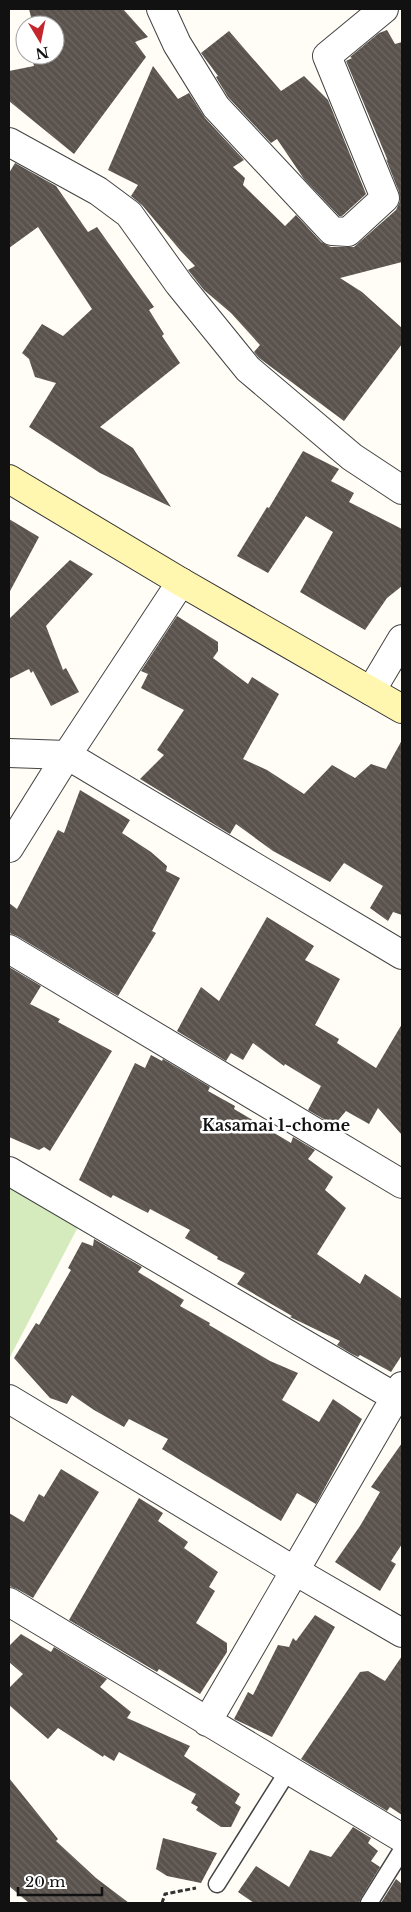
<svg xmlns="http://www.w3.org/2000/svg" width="411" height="1912" viewBox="0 0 411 1912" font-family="'Libre Baskerville',serif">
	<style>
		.grass { fill: #d5ebbd }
		.building { fill: url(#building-back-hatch) }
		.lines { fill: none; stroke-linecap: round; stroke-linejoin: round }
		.lane-casing { stroke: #444; stroke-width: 19 }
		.street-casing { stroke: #444; stroke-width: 30 }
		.secondary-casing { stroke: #333; stroke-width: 30 }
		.path { stroke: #333; stroke-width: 3; stroke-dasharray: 5 2.5; stroke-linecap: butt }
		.lane { stroke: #fff; stroke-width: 16 }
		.street { stroke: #fff; stroke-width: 28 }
		.secondary { stroke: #fff6b0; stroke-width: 28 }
		.labels { text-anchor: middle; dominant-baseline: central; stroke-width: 5; stroke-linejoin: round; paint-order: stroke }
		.neighbourhood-label { font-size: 16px; font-weight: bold; fill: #111; stroke: #fff }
	</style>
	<defs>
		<pattern id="building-back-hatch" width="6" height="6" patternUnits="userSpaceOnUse" patternTransform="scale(1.25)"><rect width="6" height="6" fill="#5a524d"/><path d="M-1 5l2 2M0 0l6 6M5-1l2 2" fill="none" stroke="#6d6662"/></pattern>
	</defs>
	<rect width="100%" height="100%" fill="#fffdf5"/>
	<!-- grass -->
	<path class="grass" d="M9,1183L79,1225L9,1359Z"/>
	<!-- building -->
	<path class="building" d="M29,9H123L148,37L135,42L146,57L74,154L9,101V71L34,66L31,55H55V25H33Z
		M387,30L395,44L402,42V262L340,278L362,292L402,328V344L344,421L259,358L254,352L260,345L231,313L204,290L188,270L195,266L180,250L142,205L131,196L138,185L108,170L153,66L178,99L189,93L205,118L244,160L233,167L245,178L243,185L285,226L296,215L321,242L331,247H354L396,210L400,201L399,192L386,159L388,161L346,61L352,58L350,57L379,33Z
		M229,31L281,91L304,76L328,100L366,194L342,216H339L304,179L277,139L271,143L228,97L216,77L218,76L201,53Z
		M15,163L56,186L88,232L97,227L154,307L149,310L164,334L162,336L180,363L100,427L133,448L171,507L100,473L29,427L56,383L35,377L29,359L22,353L42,324L63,336L92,309L38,227L9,248V173Z
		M303,451L339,469L331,481L354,493L349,502L402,529V586L387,598L365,630L300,592L333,532L306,516L268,573L237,556L267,507L269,508Z
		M9,519L39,537L9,593Z
		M70,560L93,574L46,626L63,670L66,668L79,692L51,706L33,671L31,673L29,669L9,679V619Z
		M177,616L218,642V651L213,658L248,684L252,677L279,694L243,759L267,770L304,794L332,765L355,778L371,764L386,769L402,740V915L393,912L388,921L370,908L383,886L344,863L330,882L273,851L236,824L230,834L140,779L164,755L157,750L184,710L141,688L148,674L141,671Z
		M80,790L130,820L122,833L151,852L167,866L166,871L180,878L152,931L156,933L118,996L17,936L9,933V903L17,909L58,830L64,833Z
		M267,917L314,946L305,960L340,979L315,1025L339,1039L337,1043L376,1068L402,1024V1135L378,1108L369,1124L346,1111L334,1125L308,1110L321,1086L285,1064L284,1066L253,1043L243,1060L231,1053L226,1061L177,1031L201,987L219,1001Z
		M9,967L41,986L30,1004L60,1019L58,1022L112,1051L50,1151L44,1147L39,1150L9,1137Z
		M151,1055L162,1061L163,1059L210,1087L208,1091L235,1106L234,1109L291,1143L293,1137L315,1150L308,1159L333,1177L325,1190L346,1208L317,1254L360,1284L365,1274L402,1299V1355L391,1372L360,1355L358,1357L352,1354L337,1345L340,1341L290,1317L292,1316L237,1284L245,1273L217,1259L218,1257L185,1238L190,1230L150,1209L148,1213L113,1195L111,1198L79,1180L135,1063L145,1068Z
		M94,1239L142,1267L138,1272L184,1300L180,1306L210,1323L209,1325L270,1361L298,1373L282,1400L319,1422L333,1399L362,1419L316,1504L297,1493L281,1521L162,1449L168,1439L129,1419L124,1427L94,1410L72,1395L67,1404L50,1398L14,1358L36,1323L39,1325L71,1270L68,1268L82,1242L93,1246Z
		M402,1443V1544L391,1561L396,1564L380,1591L335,1562L360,1526L380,1492L371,1487Z
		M61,1469L99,1492L33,1598L17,1589L9,1586V1513L24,1522L39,1494L44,1497Z
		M139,1498L163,1513L158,1521L188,1542L184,1548L218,1572L209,1587L215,1591L196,1623L227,1643V1652L200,1694L159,1669L157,1672L69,1620Z
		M315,1615L335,1627L272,1737L234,1719L248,1692L253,1695L278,1645L289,1647L293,1638L296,1641Z
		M21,1634L51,1652L54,1647L107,1679L100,1687L131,1712L127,1718L190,1746L184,1756L240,1794L235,1803L241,1807L231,1827H221L196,1810L198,1807L191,1803L196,1794L119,1752L114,1761L104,1755L103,1757L58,1728L48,1739L9,1705V1688L23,1674L9,1662V1646Z
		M402,1656V1815L390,1807L387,1811L301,1759L360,1672L368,1671L385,1681Z
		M9,1778L58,1839L56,1841L96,1878L129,1903H29L9,1886Z
		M353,1827L371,1838L368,1843L378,1851L371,1861L380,1867L361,1898L359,1903H254L238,1892L256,1866L289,1887L310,1850L331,1857Z
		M163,1838L217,1853L201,1883L167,1876L156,1869Z
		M396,1879L402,1884V1903H381Z"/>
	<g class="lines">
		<!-- lane casing -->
		<g class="lane-casing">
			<path id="lane" d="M217,1884L288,1771
				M369,1903L402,1850"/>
		</g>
		<!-- street casing -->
		<g class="street-casing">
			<path id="street" d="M161,9L177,44L216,107L332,231L348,232L385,198L327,56L384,9
				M9,142L98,191L129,214L179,284L248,369L352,457L402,490
				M371,691L402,639
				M9,753L67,755L402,955
				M9,848L67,755L181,582
				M9,949L402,1184
				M9,1171L395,1397
				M9,1399L295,1571L402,1633
				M9,1602L402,1838
				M207,1722L402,1386"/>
		</g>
		<!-- secondary casing -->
		<g class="secondary-casing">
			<path id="secondary" d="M9,479L181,582L402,709"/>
		</g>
		<!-- path -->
		<path class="path" d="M162,1903L165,1894L196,1888"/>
		<!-- lane -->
		<use href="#lane" class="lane"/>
		<!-- street -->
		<use href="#street" class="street"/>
		<!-- secondary -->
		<use href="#secondary" class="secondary"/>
	</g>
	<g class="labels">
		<!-- neighbourhood labels -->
		<g class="neighbourhood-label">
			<text x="276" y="1125">Kasamai 1-chome</text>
		</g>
	</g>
	<!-- border -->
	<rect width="411" height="1912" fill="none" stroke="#111111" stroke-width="20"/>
	<!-- north arrow -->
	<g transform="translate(40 40) rotate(170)"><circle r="24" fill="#ffffff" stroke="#a0a0a0"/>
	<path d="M0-4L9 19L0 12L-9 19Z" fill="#c4262e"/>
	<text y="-8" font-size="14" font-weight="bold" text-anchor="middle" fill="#111111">N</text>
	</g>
	<!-- scale -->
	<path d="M18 1887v8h84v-8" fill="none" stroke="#111111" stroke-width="2.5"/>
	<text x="25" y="1887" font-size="15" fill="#111111" stroke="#ffffff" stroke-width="4" paint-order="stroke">20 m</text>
</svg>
